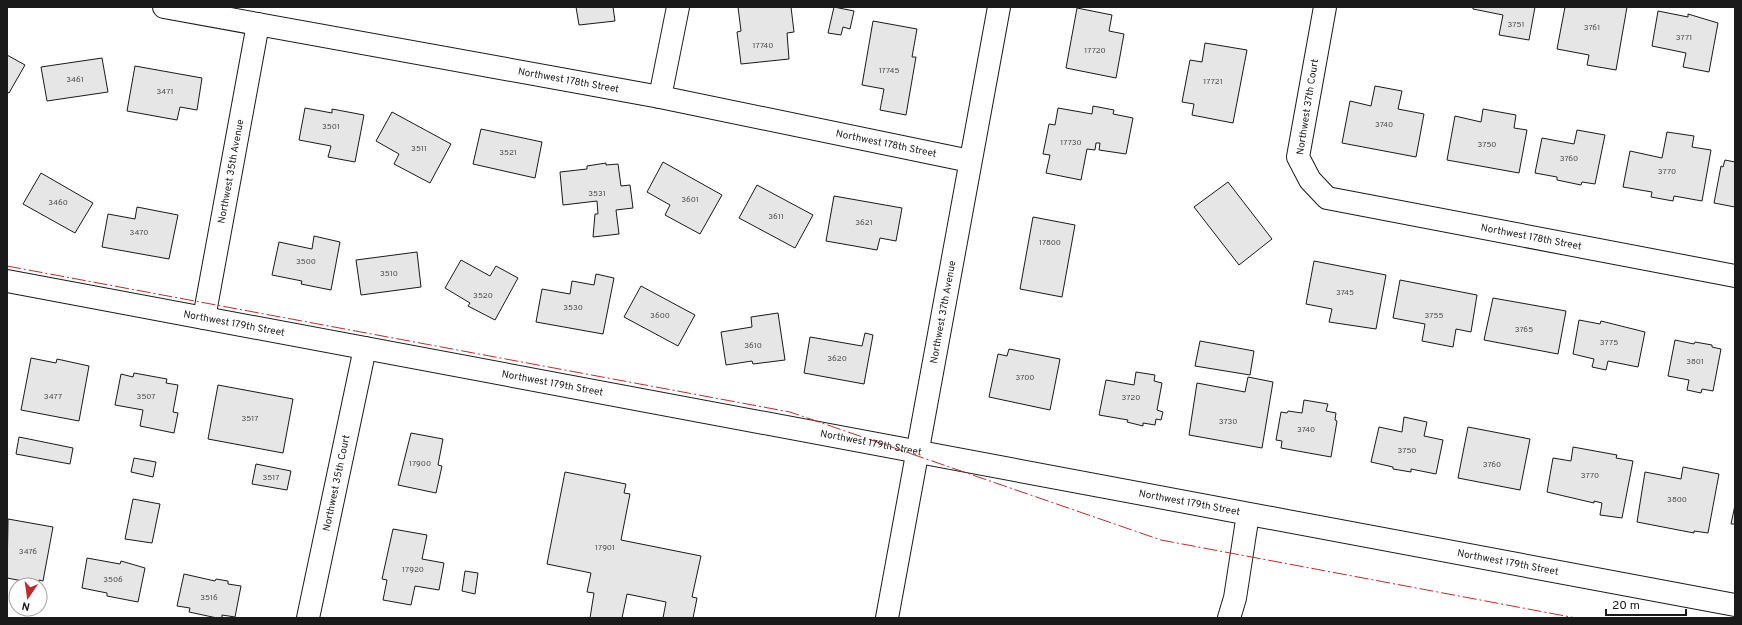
<svg xmlns="http://www.w3.org/2000/svg" width="1742" height="625" viewBox="0 0 1742 625" font-family="Overpass,sans-serif">
	<style>
		.building { fill: #e6e6e6; stroke: #1a1a1a }
		.lines { fill: none; stroke-linecap: round; stroke-linejoin: round }
		.minor-casing { stroke: #1a1a1a; stroke-width: 24 }
		.major-casing { stroke: #1a1a1a; stroke-width: 24 }
		.minor { stroke: #fff; stroke-width: 22 }
		.major { stroke: #fff; stroke-width: 22 }
		.power { stroke: #c62828; stroke-width: 1; stroke-dasharray: 14 3 2 3; stroke-linecap: butt }
		.labels { text-anchor: middle; dominant-baseline: central; stroke-width: 3; stroke-linejoin: round; paint-order: stroke }
		.number-label { font-size: 8px; fill: #4d4d4d }
		.street-label { font-size: 10px; fill: #1a1a1a; stroke: #fff }
	</style>
	<rect width="100%" height="100%" fill="#fff"/>
	<!-- building -->
	<path class="building" d="M576,7H613L615,21L579,25Z
		M738,7H791L794,32L787,33L789,59L741,64L737,32L741,31Z
		M834,7L854,11L850,29L843,27L841,35L828,33Z
		M1473,7H1535L1529,40L1499,35L1503,15L1473,9Z
		M1565,7H1627L1616,70L1587,65L1589,55L1557,49Z
		M1077,8L1112,15L1109,31L1124,34L1116,78L1066,68Z
		M1658,11L1688,17V14L1718,23L1709,72L1683,67L1686,53L1652,46Z
		M873,21L917,29L912,57H916L906,115L880,110L884,89L862,85Z
		M1205,43L1247,50L1233,123L1192,115L1194,104L1182,102L1190,60L1202,62Z
		M7,55L25,65L9,93L7,92Z
		M102,58L108,92L47,101L41,67Z
		M135,66L202,78L197,110L180,107L177,120L127,111Z
		M1375,86L1402,91L1398,109L1424,114L1416,157L1342,143L1350,101L1371,106Z
		M1093,106L1114,110L1113,114L1133,118L1126,154L1099,150L1100,143H1096L1095,150L1087,149L1081,180L1046,173L1050,155L1043,154L1049,124L1055,125L1058,108L1092,114Z
		M305,108L332,113V109L364,115L355,162L328,157L331,146L299,140Z
		M1483,109L1516,115L1514,128L1527,130L1519,173L1447,160L1455,116L1481,122Z
		M392,112L451,144L430,183L394,164L399,154L376,141Z
		M481,129L542,142L535,178L473,164Z
		M1577,130L1605,135L1595,184L1582,182L1581,185L1557,180V177L1535,173L1542,138L1574,144Z
		M1667,132L1694,136L1692,147L1711,150L1702,201L1674,196L1673,201L1651,197L1652,192L1623,187L1630,151L1662,158Z
		M1725,160L1735,162V207L1714,203L1721,166L1723,167Z
		M663,162L722,195L700,234L665,215L670,205L647,192Z
		M606,163V165L618,164L621,186L630,185L633,208L616,210L619,234L593,237L595,214H598L597,201L563,205L560,172L587,169V166Z
		M41,173L93,203L75,233L23,204Z
		M1228,182L1272,239L1239,265L1194,207Z
		M757,185L813,215L795,248L739,218Z
		M834,196L902,208L896,241L880,238L877,250L826,241Z
		M137,207L178,215L169,259L102,247L108,214L135,219Z
		M1033,217L1075,225L1062,297L1020,289Z
		M314,236L340,242L331,290L301,284L302,281L272,275L279,242L312,249Z
		M417,252L421,287L361,295L356,260Z
		M461,260L490,276L496,266L518,278L495,320L468,306L470,303L445,288Z
		M1314,261L1386,275L1376,329L1329,322L1332,309L1306,304Z
		M596,274L614,278L603,334L536,322L542,289L570,294L572,281L594,285Z
		M1400,280L1477,295L1471,332L1456,329L1453,347L1422,341L1425,324L1393,318Z
		M641,286L695,315L678,346L624,317Z
		M1493,298L1566,311L1558,354L1484,340Z
		M778,313L785,360L753,364L752,361L726,365L721,332L752,327L751,317Z
		M1579,320L1600,324L1601,321L1645,332L1638,367L1608,361L1606,370L1592,367L1594,359L1573,354Z
		M865,333L873,335L864,384L804,373L810,337L862,346Z
		M1675,340L1694,344L1695,342L1712,345V347L1721,349L1713,391L1702,389L1701,393L1687,390L1689,380L1668,376Z
		M1200,341L1254,351L1250,375L1195,366Z
		M1009,349L1060,359L1050,410L989,397L998,354L1007,356Z
		M31,358L56,363L57,359L89,366L79,421L21,410Z
		M1136,372L1155,375L1154,381L1162,383L1157,410L1163,412L1161,420L1156,419L1155,425L1143,423V426L1127,422L1128,420L1099,415L1106,380L1134,385Z
		M134,373L167,379L166,383L178,385L173,412L178,413L174,433L140,426L143,410L115,405L121,374L133,377Z
		M1248,377L1273,382L1262,448L1189,435L1197,383L1245,392Z
		M218,385L293,399L283,453L208,439Z
		M1304,400L1328,404L1326,411L1336,413L1335,420L1337,421L1331,457L1281,448L1282,441L1276,440L1281,412L1287,413L1288,411L1302,413Z
		M1404,417L1427,422L1424,436L1443,440L1436,474L1411,469V472L1393,469V467L1371,462L1379,427L1402,432Z
		M1468,427L1530,439L1520,490L1458,478Z
		M411,433L443,439L438,465L442,466L436,493L398,485Z
		M19,437L73,448L70,464L16,454Z
		M1573,447L1617,455L1616,458L1633,461L1622,518L1600,515L1602,503L1594,501V503L1547,492L1553,458L1571,461Z
		M134,458L156,462L153,477L131,472Z
		M256,464L291,471L287,490L252,484Z
		M1683,467L1719,474L1708,533L1694,531V533L1637,522L1645,472L1681,479Z
		M565,472L626,484L624,493L630,494L621,540L701,556L692,597L697,598L693,618H663L666,602L627,594L622,618H590L594,593L587,592L591,573L547,564Z
		M133,499L160,504L152,543L125,539Z
		M1735,505V524H1731Z
		M8,519L53,527L43,581L39,580V584L7,578Z
		M393,529L427,535L422,559L444,563L439,590L415,586L411,605L383,600L387,580L382,579Z
		M87,558L120,564L121,561L145,568L138,602L107,596V593L82,588Z
		M465,571L478,573L475,594L462,591Z
		M184,574L215,581L216,579L228,581V584L241,586L235,617L222,615V618H217L189,612L190,608L177,606Z"/>
	<g class="lines">
		<!-- minor casing -->
		<g class="minor-casing">
			<g id="minor">
				<path id="s1" d="M164,7L660,97L970,161"/>
				<path id="s2" d="M1325,7L1298,157L1310,180L1327,198L1735,276"/>
				<path d="M660,97L678,7"/>
				<path id="s3" d="M7,281L1735,605"/>
				<path id="s4" d="M204,318L258,24"/>
				<path id="s5" d="M308,618L365,348"/>
				<path d="M1229,618L1235,598L1248,514"/>
			</g>
		</g>
		<!-- major casing -->
		<g class="major-casing">
			<g id="major">
				<path id="s6" d="M887,618L999,7"/>
			</g>
		</g>
		<!-- minor -->
		<use href="#minor" class="minor"/>
		<!-- major -->
		<use href="#major" class="major"/>
		<!-- power -->
		<path class="power" d="M7,266L790,412L1161,540L1576,618"/>
	</g>
	<g class="labels">
		<!-- number labels -->
		<g class="number-label">
			<text x="1516" y="25">3751</text>
			<text x="1592" y="28">3761</text>
			<text x="1684" y="38">3771</text>
			<text x="763" y="46">17740</text>
			<text x="1095" y="51">17720</text>
			<text x="889" y="71">17745</text>
			<text x="75" y="80">3461</text>
			<text x="1213" y="82">17721</text>
			<text x="165" y="92">3471</text>
			<text x="1384" y="125">3740</text>
			<text x="331" y="127">3501</text>
			<text x="1071" y="143">17730</text>
			<text x="1487" y="145">3750</text>
			<text x="419" y="149">3511</text>
			<text x="508" y="153">3521</text>
			<text x="1569" y="159">3760</text>
			<text x="1667" y="172">3770</text>
			<text x="597" y="194">3531</text>
			<text x="690" y="200">3601</text>
			<text x="58" y="203">3460</text>
			<text x="776" y="217">3611</text>
			<text x="864" y="223">3621</text>
			<text x="139" y="233">3470</text>
			<text x="1050" y="243">17800</text>
			<text x="306" y="262">3500</text>
			<text x="389" y="274">3510</text>
			<text x="1345" y="293">3745</text>
			<text x="483" y="296">3520</text>
			<text x="573" y="308">3530</text>
			<text x="660" y="316">3600</text>
			<text x="1434" y="316">3755</text>
			<text x="1524" y="330">3765</text>
			<text x="1609" y="343">3775</text>
			<text x="753" y="346">3610</text>
			<text x="837" y="359">3620</text>
			<text x="1695" y="362">3801</text>
			<text x="1025" y="378">3700</text>
			<text x="53" y="397">3477</text>
			<text x="146" y="397">3507</text>
			<text x="1131" y="398">3720</text>
			<text x="250" y="419">3517</text>
			<text x="1228" y="422">3730</text>
			<text x="1306" y="430">3740</text>
			<text x="1407" y="451">3750</text>
			<text x="420" y="464">17900</text>
			<text x="1492" y="465">3760</text>
			<text x="1590" y="476">3770</text>
			<text x="271" y="478">3517</text>
			<text x="1677" y="500">3800</text>
			<text x="605" y="548">17901</text>
			<text x="28" y="552">3476</text>
			<text x="413" y="570">17920</text>
			<text x="113" y="580">3506</text>
			<text x="209" y="598">3516</text>
		</g>
		<!-- street labels -->
		<g class="street-label">
			<text stroke="none"><textPath href="#s1" startOffset="411">Northwest 178th Street</textPath></text>
			<text transform="translate(1308 107) rotate(-81)">Northwest 37th Court</text>
			<text stroke="none"><textPath href="#s1" startOffset="735">Northwest 178th Street</textPath></text>
			<text stroke="none"><textPath href="#s4" startOffset="149">Northwest 35th Avenue</textPath></text>
			<text stroke="none"><textPath href="#s2" startOffset="411">Northwest 178th Street</textPath></text>
			<text stroke="none"><textPath href="#s6" startOffset="311">Northwest 37th Avenue</textPath></text>
			<text stroke="none"><textPath href="#s3" startOffset="231">Northwest 179th Street</textPath></text>
			<text stroke="none"><textPath href="#s3" startOffset="555">Northwest 179th Street</textPath></text>
			<text stroke="none"><textPath href="#s3" startOffset="879">Northwest 179th Street</textPath></text>
			<text stroke="none"><textPath href="#s5" startOffset="138">Northwest 35th Court</textPath></text>
			<text stroke="none"><textPath href="#s3" startOffset="1203">Northwest 179th Street</textPath></text>
			<text stroke="none"><textPath href="#s3" startOffset="1527">Northwest 179th Street</textPath></text>
		</g>
	</g>
	<!-- border -->
	<rect width="1742" height="625" fill="none" stroke="#1a1a1a" stroke-width="16"/>
	<!-- north arrow -->
	<g transform="translate(28 597) rotate(193)"><circle r="19" fill="#ffffff" stroke="#a3a3a3"/>
	<path d="M0-3L7 15L0 10L-7 15Z" fill="#c62828"/>
	<text y="-6" font-size="11" font-weight="bold" text-anchor="middle" fill="#1a1a1a">N</text>
	</g>
	<!-- scale -->
	<path d="M1606 609v6h80v-6" fill="none" stroke="#1a1a1a" stroke-width="2"/>
	<text x="1612" y="609" font-size="12" fill="#1a1a1a" stroke="#ffffff" stroke-width="3" paint-order="stroke">20 m</text>
</svg>
